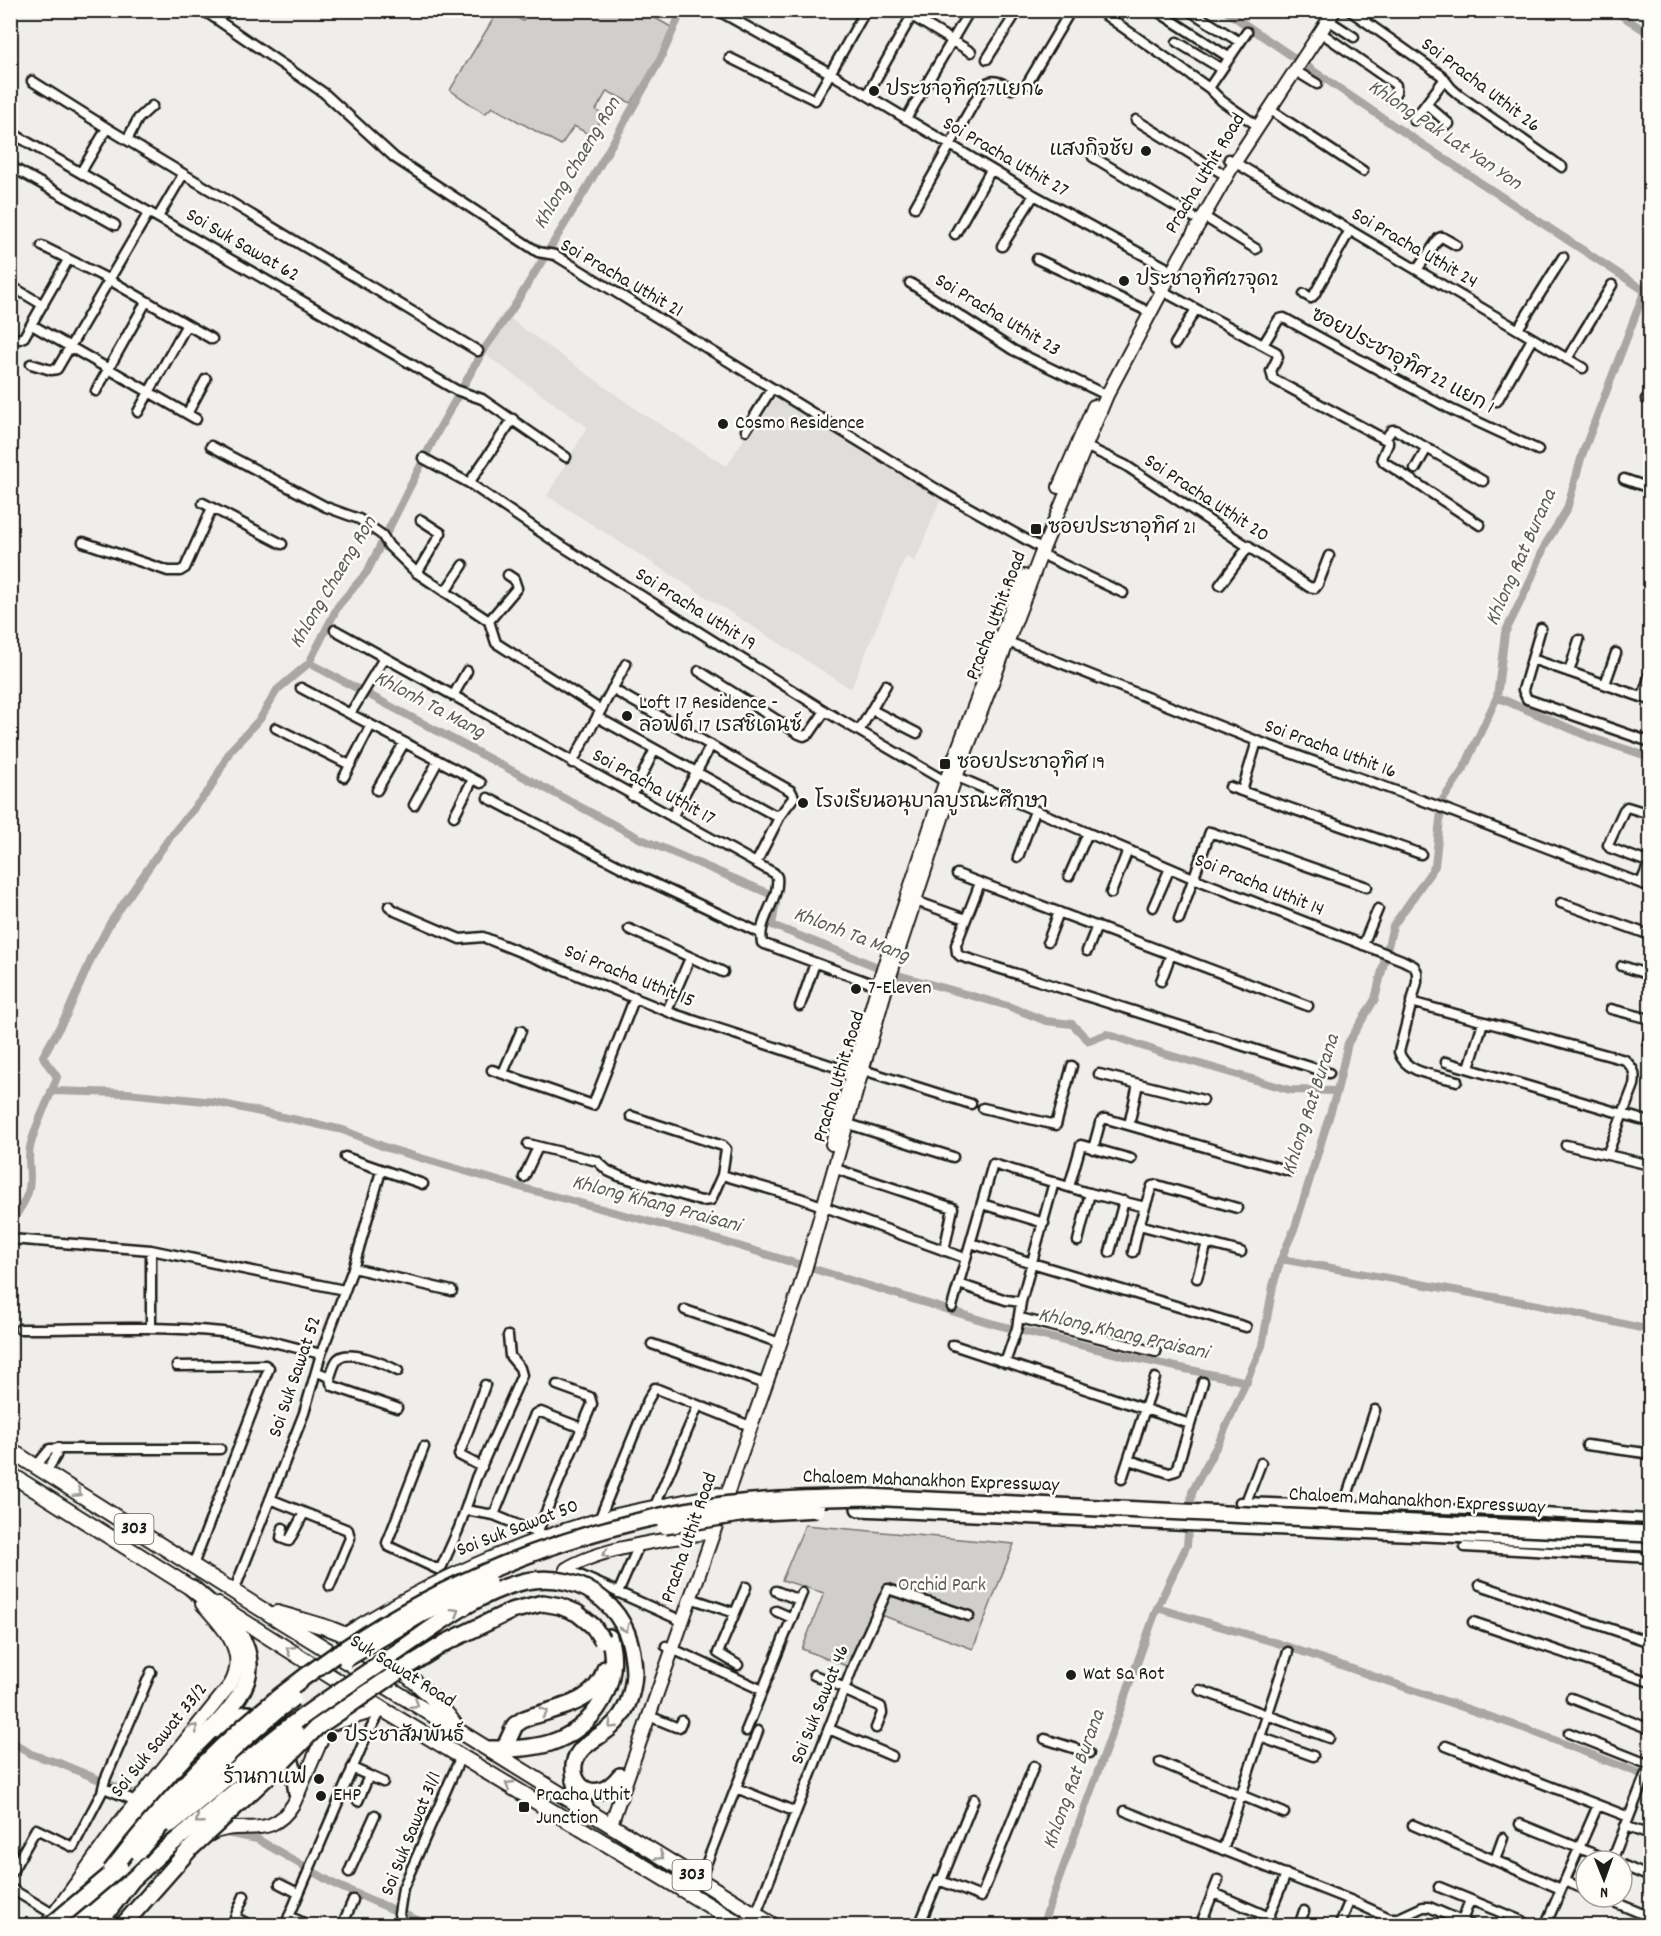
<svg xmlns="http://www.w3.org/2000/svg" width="1661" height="1936" viewBox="0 0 1661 1936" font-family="Dekko,'Playpen Sans Thai',sans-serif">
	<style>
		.built { fill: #e0deda }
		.green { fill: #d0cfcc; stroke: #767674; stroke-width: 1.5 }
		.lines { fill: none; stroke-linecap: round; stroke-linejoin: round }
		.canal { stroke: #a8a7a3; stroke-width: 8 }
		.street-casing { stroke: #1c1c1c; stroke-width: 13 }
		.secondary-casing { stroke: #1c1c1c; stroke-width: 16 }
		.primary-casing { stroke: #1c1c1c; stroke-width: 18 }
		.highway-casing { stroke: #1c1c1c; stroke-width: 20 }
		.street { stroke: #fdfcf7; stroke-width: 8 }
		.secondary { stroke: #fdfcf7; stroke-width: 12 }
		.primary { stroke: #fdfcf7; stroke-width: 14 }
		.highway { stroke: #fdfcf7; stroke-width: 15 }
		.highway-bridge-casing { stroke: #1c1c1c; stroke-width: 20; stroke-linecap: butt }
		.highway-bridge { stroke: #fdfcf7; stroke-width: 15 }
		.oneway { stroke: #989794 }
		.poi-dot { fill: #1c1c1c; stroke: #fdfcf7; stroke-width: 2 }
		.labels { text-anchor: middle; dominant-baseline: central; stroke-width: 5; stroke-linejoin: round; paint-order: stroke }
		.shield { fill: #fdfcf7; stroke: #605f5e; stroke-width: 1.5 }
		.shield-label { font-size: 18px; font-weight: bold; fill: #1c1c1c }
		.street-label { font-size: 20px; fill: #1c1c1c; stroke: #fdfcf7 }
		.poi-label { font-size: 20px; fill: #1c1c1c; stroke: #fdfcf7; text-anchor: start }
		.park-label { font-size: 20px; fill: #5b5b5a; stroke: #fdfcf7 }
		.water-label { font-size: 21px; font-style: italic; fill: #5b5b59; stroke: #fdfcf7 }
	</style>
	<rect width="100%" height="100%" fill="#f0eeea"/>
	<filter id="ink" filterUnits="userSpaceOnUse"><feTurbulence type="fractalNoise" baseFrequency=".0167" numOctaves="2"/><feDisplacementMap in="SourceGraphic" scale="12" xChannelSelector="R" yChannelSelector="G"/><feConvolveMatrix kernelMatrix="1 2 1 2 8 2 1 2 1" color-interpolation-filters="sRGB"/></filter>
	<g filter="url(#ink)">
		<!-- built -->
		<path class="built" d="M502,313L643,414L727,466L771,395L941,498L915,562L906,556L851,689L547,496L587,427L480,351Z"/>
		<!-- green -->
		<path class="green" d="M498,11H504L523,21L528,11H643L671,27C671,49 643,83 631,103L607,91L596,110L603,115L592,136L574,126L561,145L492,107L485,114L450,90Z
			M805,1525L1014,1544L973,1649L873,1612L849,1667L802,1649L824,1593L782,1580Z"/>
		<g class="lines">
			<!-- canal -->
			<path class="canal" d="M1224,10L1396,127L1645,291
				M1613,10L1650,34
				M309,663L639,838L777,897L772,925L898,975L1008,1006L1046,1021L1072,1024L1089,1041L1107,1034L1162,1053L1290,1090L1337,1091
				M1497,697L1592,738L1650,757
				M51,1091L127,1093L214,1102L343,1130L387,1148L512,1185L719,1240L994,1324L1134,1358L1247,1382
				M10,1225C16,1213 27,1202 29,1188C32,1174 27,1161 30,1147C36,1122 49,1101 57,1077C53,1069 46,1065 43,1056L67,1014L92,957L110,923L170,837L210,789L230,751L260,719L277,690L309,663L338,606L367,572L438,431L483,351L515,305L585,191L660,60L682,10
				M1281,1259L1538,1305L1650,1330
				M1157,1608L1277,1643L1526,1729L1641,1774
				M10,1740L31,1754L59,1763L131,1793
				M226,1833L257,1839L336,1885L431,1926
				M1042,1926L1157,1608L1187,1545L1192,1492L1222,1436L1262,1346L1273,1286L1281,1259L1295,1227L1337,1091L1348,1043L1375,999L1393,926L1435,866L1442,801L1463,770L1497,697L1505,633L1529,584L1545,545L1567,509L1582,455L1650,277"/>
			<!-- street casing -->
			<g class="street-casing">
				<path id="street" d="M203,10L324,93L395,158L538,252L555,255L943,493L1043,549
					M717,10L830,73L1034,195L1165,267
					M902,10L971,52
					M1098,10L1209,88L1222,101L1252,122
					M1349,10L1441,75L1451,88L1459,95L1562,167
					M1190,11L1240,42
					M1160,13L1230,58
					M1328,20L1354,37
					M1320,32L1396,85V92L1391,99
					M1177,42L1222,69
					M730,58L815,100L866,10
					M987,59L1018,10
					M1294,70L1317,84
					M32,81L107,128L81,172
					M10,83L11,81
					M1027,84L1071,10
					M1209,88L1247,32
					M867,95L915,10
					M1426,104L1449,124
					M1269,109L1363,171
					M906,119L970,10
					M1136,120L1220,172
					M1414,120L1444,80
					M107,128L478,351
					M10,132L456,390L482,399L566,457
					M127,140L138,119L152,106
					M1093,157L1193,217
					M1229,159L1583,368
					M10,166L115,225
					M915,207L984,85C994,77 1003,84 1012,89
					M1203,216L1256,249
					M158,217L181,178
					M955,234L991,170
					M42,246L108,279L212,339
					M1002,246L1034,195
					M1037,259L1143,309
					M1417,270L1439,238L1442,237L1456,245
					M910,283L1013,350L1100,392
					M11,286L43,305
					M1155,287L1276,352L1278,357L1271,371L1273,379L1388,441V444L1382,458L1384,462L1480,525
					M1304,294L1311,298L1314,295L1350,230
					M32,325L196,419
					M1518,329L1563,257
					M10,337L19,339L24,337L68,260
					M1175,344L1196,309
					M1263,345L1279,319L1284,318L1452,410L1538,450
					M1567,359L1612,285
					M31,364L51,370L57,369L149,212
					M96,391L146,302
					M1646,399L1650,400
					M1497,401L1532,339
					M138,412L186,326
					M187,414L206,379
					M746,430L772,388
					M1385,439L1392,430H1396L1483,481
					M1083,445L1125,465L1309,587L1315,588L1318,584L1329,556
					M211,446L326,507L359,519L382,535L389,546L417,573L489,621L496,643L601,710
					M423,458L469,483L554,541L825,711L948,783
					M1415,469L1427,448
					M1624,479L1650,488
					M469,483L513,419
					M203,503L282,544
					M83,542L168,571H180L185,568L212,508
					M1041,554L1123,593
					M417,573L441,533L421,520
					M1220,585L1249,546
					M445,592L463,565
					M489,621L517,588L514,579L508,575
					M1541,628L1523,690L1527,699L1650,742
					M335,630L774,873L777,877C780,900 757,920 762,943L881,987
					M1003,640L1257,741L1432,804L1650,887
					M1532,659L1650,700
					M699,671L799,734L804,736L810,733L825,711
					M1569,672L1579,640
					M1605,684L1616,653
					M301,688L481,783
					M453,696L467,671
					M1643,697L1650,673
					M872,710L917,733
					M350,714L384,658
					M597,717L774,815L781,814L794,797L791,791L612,689
					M276,728L350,765
					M859,731L886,685
					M572,763L626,664
					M953,775L1193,878L1402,960L1414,966L1417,972V982L1399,1052C1405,1074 1438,1075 1457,1081
					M344,777L371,725
					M1230,787L1421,854
					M377,790L404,743
					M1242,791L1257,741
					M632,796L655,749
					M488,798L634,874L760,933
					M414,805L438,761
					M1650,814L1627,807L1624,810L1608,845L1610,848L1650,863
					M454,816L473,779
					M672,817L711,745
					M1018,857L1035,811
					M756,863L781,814
					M957,874L1308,1006
					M1069,876L1088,833
					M980,883L956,945L957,953L960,956L1329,1073
					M1641,883L1648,866
					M1111,893L1128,850
					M910,899L966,919
					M1561,903L1650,935
					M389,906L395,911L460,939L483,937L674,1014L857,1074
					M1153,907L1170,868
					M1179,919L1210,832L1367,887
					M629,929L723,972
					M1048,941L1059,912
					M1363,945L1378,909
					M1087,951L1097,926
					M1622,966L1650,975
					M1161,981L1171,954
					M1411,1002L1625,1060C1634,1069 1636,1073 1634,1085L1607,1155
					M800,1006L815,963
					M1611,1009L1650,1019
					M667,1011L690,958
					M1648,1042L1650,1034
					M1446,1062L1650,1122
					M1469,1068L1483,1022
					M860,1069L971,1104
					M492,1070L593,1105L635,997
					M503,1073L521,1031
					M1099,1074L1203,1100
					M983,1108L1056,1125L1072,1066
					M842,1122L953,1157
					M1129,1125L1138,1084
					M528,1144L597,1161L608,1171L619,1176L701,1201L711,1200L722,1175L726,1149L723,1146L631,1116
					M1566,1145L1650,1165
					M1093,1149L1100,1123L1103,1119H1107L1289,1171
					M345,1157L423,1184
					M833,1168L953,1208L944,1251
					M722,1175L800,1198L965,1258
					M524,1177L538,1147
					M1069,1187L1081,1145L1131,1159
					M982,1204L1044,1223
					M1139,1225L1207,1243L1197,1278
					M11,1239L151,1250L344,1290
					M1078,1241L1090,1193
					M971,1243L1032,1263L1246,1327
					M1207,1243L1241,1252
					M151,1250V1328
					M1110,1252L1124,1201
					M1133,1252L1139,1225L1152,1186L1157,1185L1237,1208
					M353,1268L452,1291
					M959,1284L1006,1300L1021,1302
					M952,1307L993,1164L1085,1192L1145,1207
					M685,1310L780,1343
					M1020,1318L1156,1352
					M20,1329C87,1329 155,1325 222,1332C256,1336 288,1346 321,1354
					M652,1344L765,1384
					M953,1345L1190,1424
					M1005,1363L1017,1328L1021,1302L1054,1182
					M177,1366L265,1365L269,1368L193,1565
					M317,1372L330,1377C332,1371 334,1363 338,1359C349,1348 387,1365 398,1371
					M330,1377L331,1383L333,1386L397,1408
					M1587,1445L1645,1453L1650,1456
					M424,1447L387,1543L388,1546L437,1569L442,1566L459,1528L476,1478L522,1375L520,1368L510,1356L508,1336
					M1129,1460L1169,1473L1176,1471L1203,1382
					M36,1466L50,1449H220
					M482,1467L459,1455L485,1385
					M46,1472L56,1456L58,1448
					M1122,1479L1155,1378
					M270,1499L348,1530L350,1538L330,1586
					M1240,1502L1525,1512L1650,1519
					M1246,1502L1261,1463
					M1344,1505L1375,1410
					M654,1508L698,1406
					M465,1510L494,1515L537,1533
					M494,1515L535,1414L541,1412L582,1428
					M599,1520L648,1400L655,1388L750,1426
					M283,1528L281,1538L289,1541L304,1513
					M539,1539L537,1533L592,1404L590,1397L557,1385
					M1465,1547L1650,1558
					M566,1569L682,1621
					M1480,1585L1650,1642
					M234,1591L304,1413L321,1354L354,1266L381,1171
					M776,1591L799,1600
					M618,1593L639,1545
					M690,1598L735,1613L746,1587
					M776,1611L792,1618
					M735,1613L718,1653L738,1665
					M1473,1622L1650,1682
					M666,1646L762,1690
					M814,1675L845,1688
					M844,1690L881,1707L882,1713L876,1728
					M1200,1690L1329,1738
					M1571,1698L1650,1729
					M649,1716L676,1727H679L682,1721
					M829,1729L892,1756
					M746,1731L802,1593
					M1569,1733L1650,1765
					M1260,1737L1313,1756
					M1045,1739L1089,1753
					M1446,1746L1629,1817
					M1160,1762L1284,1813
					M352,1768L383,1782
					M104,1788L136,1801
					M736,1788L796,1812
					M358,1801L369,1776
					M1125,1811L1350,1900L1389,1918H1399L1423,1907H1429L1473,1926
					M1520,1824L1611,1861
					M1413,1825L1561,1889
					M1625,1826L1650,1835
					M1223,1850L1288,1652
					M1495,1860L1503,1838
					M1612,1861L1650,1763
					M1622,1865L1650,1877
					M349,1872L375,1815
					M10,1875L36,1829L73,1847L102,1792L105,1780L151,1672
					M700,1880L758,1731
					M941,1881L981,1897L1034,1766
					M1565,1881L1586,1890
					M280,1884L298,1893
					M1439,1887L1522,1921
					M10,1888L53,1914
					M1214,1893L1269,1917
					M244,1896L235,1917L251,1926
					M1602,1897L1650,1917
					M756,1914L856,1659L888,1589L969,1616
					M289,1916L310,1926
					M1462,1921L1470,1900
					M285,1926L365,1739L382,1709
					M342,1926L353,1900
					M402,1926L399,1914L403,1888L461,1756
					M717,1926L721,1912
					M919,1926L938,1880L941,1881L974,1799
					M1200,1926L1218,1880
					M1265,1926L1286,1874
					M1299,1926L1304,1911
					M1339,1926L1350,1900
					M1545,1926L1598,1805"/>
			</g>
			<!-- secondary casing -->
			<g class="secondary-casing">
				<path id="secondary" d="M1059,487L1094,406
					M832,1144L881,975L946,780L1024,576
					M566,1569C600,1548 664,1540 704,1533
					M344,1635C423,1585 508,1546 597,1520C637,1509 678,1503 718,1494
					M611,1824L800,1287L886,988L953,785L1043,549L1107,395L1180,257L1235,162L1335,10
					M209,1835C242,1817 269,1844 294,1803L328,1725L382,1709
					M46,1925L120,1822L230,1685C249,1653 223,1627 202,1604"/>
			</g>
			<!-- primary casing -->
			<g class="primary-casing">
				<path id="primary" d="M10,1450L258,1607L774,1926
					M10,1474L199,1593
					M218,1605L382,1709L743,1926
					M277,1613C295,1618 313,1623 331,1629C374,1645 429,1688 455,1725"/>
			</g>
			<!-- highway casing -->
			<g class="highway-casing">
				<path id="highway" d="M859,1508L1650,1543
					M218,1730C226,1724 236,1715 246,1714C261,1713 283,1744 289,1756C294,1768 295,1781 297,1793
					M490,1749C510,1749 530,1749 550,1743C594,1729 623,1683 609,1637
					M504,1749L515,1725L524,1719C553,1708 597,1705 605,1669
					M620,1776C616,1781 612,1785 607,1788C589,1798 572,1785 574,1765C577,1745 598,1739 611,1727C627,1713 633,1693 634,1673
					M574,1780L578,1794L586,1809
					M74,1903C104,1857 135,1812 172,1771C193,1746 221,1724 239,1696C245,1687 249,1677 249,1666C250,1632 215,1608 192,1588
					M70,1926L93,1894
					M85,1926L119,1877
					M97,1926L132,1880L161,1853"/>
			</g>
			<!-- street -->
			<use href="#street" class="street"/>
			<!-- secondary -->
			<use href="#secondary" class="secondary"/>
			<!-- primary -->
			<use href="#primary" class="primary"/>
			<!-- highway -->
			<use href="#highway" class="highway"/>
			<!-- highway-bridge casing -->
			<g class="highway-bridge-casing">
				<path id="highway-bridge" d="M665,1526L746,1513L817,1509
					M346,1659L420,1615L488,1582
					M171,1824C213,1790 254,1753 298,1720C332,1695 368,1672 403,1648C441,1622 480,1591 526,1581C554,1576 582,1582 603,1600C626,1620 633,1644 634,1673
					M138,1852C185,1796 235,1743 293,1698
					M161,1853L245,1783L296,1733
					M111,1871C257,1678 451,1555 690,1510C748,1499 807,1499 866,1497L1650,1534
					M50,1926L120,1867
					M122,1926L189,1850L278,1767L316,1728L392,1676L445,1643L511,1611L543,1603L560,1606L577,1613L593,1626L602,1640"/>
			</g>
			<!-- highway-bridge -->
			<use href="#highway-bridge" class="highway-bridge"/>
		</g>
		<!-- one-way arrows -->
		<defs><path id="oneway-chevron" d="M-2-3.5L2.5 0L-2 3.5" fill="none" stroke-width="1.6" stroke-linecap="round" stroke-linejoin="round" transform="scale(1.5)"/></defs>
		<g class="oneway">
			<use href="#oneway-chevron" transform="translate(78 1493) rotate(33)"/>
			<use href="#oneway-chevron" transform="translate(606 1554) rotate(165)"/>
			<use href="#oneway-chevron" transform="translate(456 1612) rotate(-32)"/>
			<use href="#oneway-chevron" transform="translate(625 1628) rotate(66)"/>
			<use href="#oneway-chevron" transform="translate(290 1650) rotate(-148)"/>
			<use href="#oneway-chevron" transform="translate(415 1704) rotate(32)"/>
			<use href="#oneway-chevron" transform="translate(544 1712) rotate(-18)"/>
			<use href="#oneway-chevron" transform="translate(612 1725) rotate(136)"/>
			<use href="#oneway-chevron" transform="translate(194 1728) rotate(-51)"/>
			<use href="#oneway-chevron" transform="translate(509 1785) rotate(-149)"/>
			<use href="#oneway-chevron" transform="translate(199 1820) rotate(141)"/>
			<use href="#oneway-chevron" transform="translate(660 1856) rotate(32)"/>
		</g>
	</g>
	<!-- markers -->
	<g class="poi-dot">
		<circle cx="874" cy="91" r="6"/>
		<circle cx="1146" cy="151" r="6"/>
		<circle cx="1124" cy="281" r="6"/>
		<circle cx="723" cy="424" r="6"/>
		<rect x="1030" y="523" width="12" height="12" rx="3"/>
		<circle cx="627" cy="716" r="6"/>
		<rect x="939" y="758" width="12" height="12" rx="3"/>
		<circle cx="803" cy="803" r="6"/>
		<circle cx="856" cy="989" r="6"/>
		<circle cx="1071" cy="1675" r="6"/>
		<circle cx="332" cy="1737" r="6"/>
		<circle cx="319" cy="1779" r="6"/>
		<circle cx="321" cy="1796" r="6"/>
		<rect x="518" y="1801" width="12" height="12" rx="3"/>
	</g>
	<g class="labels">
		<!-- shield labels -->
		<g class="shield">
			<rect x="114.5" y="1514" width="39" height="30" rx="4.5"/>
			<rect x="672.5" y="1860" width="39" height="30" rx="4.5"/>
		</g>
		<g class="shield-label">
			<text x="134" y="1529">303</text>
			<text x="692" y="1875">303</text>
		</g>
		<!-- street labels -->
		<g class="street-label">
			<text transform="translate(1480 86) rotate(37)">Soi Pracha Uthit 26</text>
			<text transform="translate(1005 158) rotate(30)">Soi Pracha Uthit 27</text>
			<text transform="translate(1206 174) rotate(-59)">Pracha Uthit Road</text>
			<text transform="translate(242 246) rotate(30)">Soi Suk Sawat 62</text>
			<text transform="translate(1414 249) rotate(30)">Soi Pracha Uthit 24</text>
			<text transform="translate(621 279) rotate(30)">Soi Pracha Uthit 21</text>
			<text transform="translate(997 316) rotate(31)">Soi Pracha Uthit 23</text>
			<text transform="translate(1402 362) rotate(28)">ซอยประชาอุทิศ 22 แยก 1</text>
			<text transform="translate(1206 499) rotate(33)">Soi Pracha Uthit 20</text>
			<text transform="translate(695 610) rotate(32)">Soi Pracha Uthit 19</text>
			<text transform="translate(997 616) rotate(-69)">Pracha Uthit Road</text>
			<text transform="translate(1330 750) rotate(20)">Soi Pracha Uthit 16</text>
			<text transform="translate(653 788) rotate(29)">Soi Pracha Uthit 17</text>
			<text transform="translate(1259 886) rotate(22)">Soi Pracha Uthit 14</text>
			<text transform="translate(629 977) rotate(22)">Soi Pracha Uthit 15</text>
			<text transform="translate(840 1077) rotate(-73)">Pracha Uthit Road</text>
			<text transform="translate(296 1377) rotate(-71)">Soi Suk Sawat 52</text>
			<text transform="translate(931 1482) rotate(2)">Chaloem Mahanakhon Expressway</text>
			<text transform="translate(1417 1502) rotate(3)">Chaloem Mahanakhon Expressway</text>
			<text transform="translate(518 1529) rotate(-21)">Soi Suk Sawat 50</text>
			<text transform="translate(690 1538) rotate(-71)">Pracha Uthit Road</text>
			<text transform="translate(402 1672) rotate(32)">Suk Sawat Road</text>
			<text transform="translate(821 1705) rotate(-68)">Soi Suk Sawat 46</text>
			<text transform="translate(160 1741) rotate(-51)">Soi Suk Sawat 33/2</text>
			<text transform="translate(412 1834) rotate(-68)">Soi Suk Sawat 31/1</text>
		</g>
		<!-- poi labels -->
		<g class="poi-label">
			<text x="886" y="91">ประชาอุทิศ27แยก6</text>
			<text x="1134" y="151" text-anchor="end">แสงกิจชัย</text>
			<text x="1136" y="281">ประชาอุทิศ27จุด2</text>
			<text x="735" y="424">Cosmo Residence</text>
			<text x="1048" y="529">ซอยประชาอุทิศ 21</text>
			<text x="639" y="704">Loft 17 Residence -<tspan x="639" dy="23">ลอฟต์ 17 เรสซิเดนซ์</tspan></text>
			<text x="957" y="764">ซอยประชาอุทิศ 19</text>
			<text x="815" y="803">โรงเรียนอนุบาลบูรณะศึกษา</text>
			<text x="868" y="989">7-Eleven</text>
			<text x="1083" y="1675">Wat Sa Rot</text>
			<text x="344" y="1737">ประชาสัมพันธ์</text>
			<text x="307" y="1779" text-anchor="end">ร้านกาแฟ</text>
			<text x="333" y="1796">EHP</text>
			<text x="536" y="1796">Pracha Uthit<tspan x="536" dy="23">Junction</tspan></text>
		</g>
		<!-- park labels -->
		<g class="park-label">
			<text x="942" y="1586">Orchid Park</text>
		</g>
		<!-- water labels -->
		<g class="water-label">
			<text transform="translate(1444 136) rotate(34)">Khlong Pak Lat Yan Yon</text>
			<text transform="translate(578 164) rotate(-59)">Khlong Chaeng Ron</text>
			<text transform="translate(1522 558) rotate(-66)">Khlong Rat Burana</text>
			<text transform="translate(334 583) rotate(-59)">Khlong Chaeng Ron</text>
			<text transform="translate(429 706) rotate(28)">Khlonh Ta Mang</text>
			<text transform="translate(851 936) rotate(21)">Khlonh Ta Mang</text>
			<text transform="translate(1312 1105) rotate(-72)">Khlong Rat Burana</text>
			<text transform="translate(656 1205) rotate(15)">Khlong Khang Praisani</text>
			<text transform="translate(1123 1335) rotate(13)">Khlong Khang Praisani</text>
			<text transform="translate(1075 1780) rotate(-70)">Khlong Rat Burana</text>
		</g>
	</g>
	<!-- margin -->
	<rect width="1661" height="1936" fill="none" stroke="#fdfcf7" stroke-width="36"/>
	<rect x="18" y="18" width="1625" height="1900" fill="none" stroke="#1c1c1c" stroke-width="2" filter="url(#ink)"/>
	<!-- north arrow -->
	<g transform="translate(1604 1879) rotate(179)"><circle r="28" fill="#fdfcf7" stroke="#a3a29f" stroke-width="1.5"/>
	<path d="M0-4.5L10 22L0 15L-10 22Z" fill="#1c1c1c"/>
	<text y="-9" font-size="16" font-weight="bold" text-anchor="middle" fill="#1c1c1c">N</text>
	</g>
</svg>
